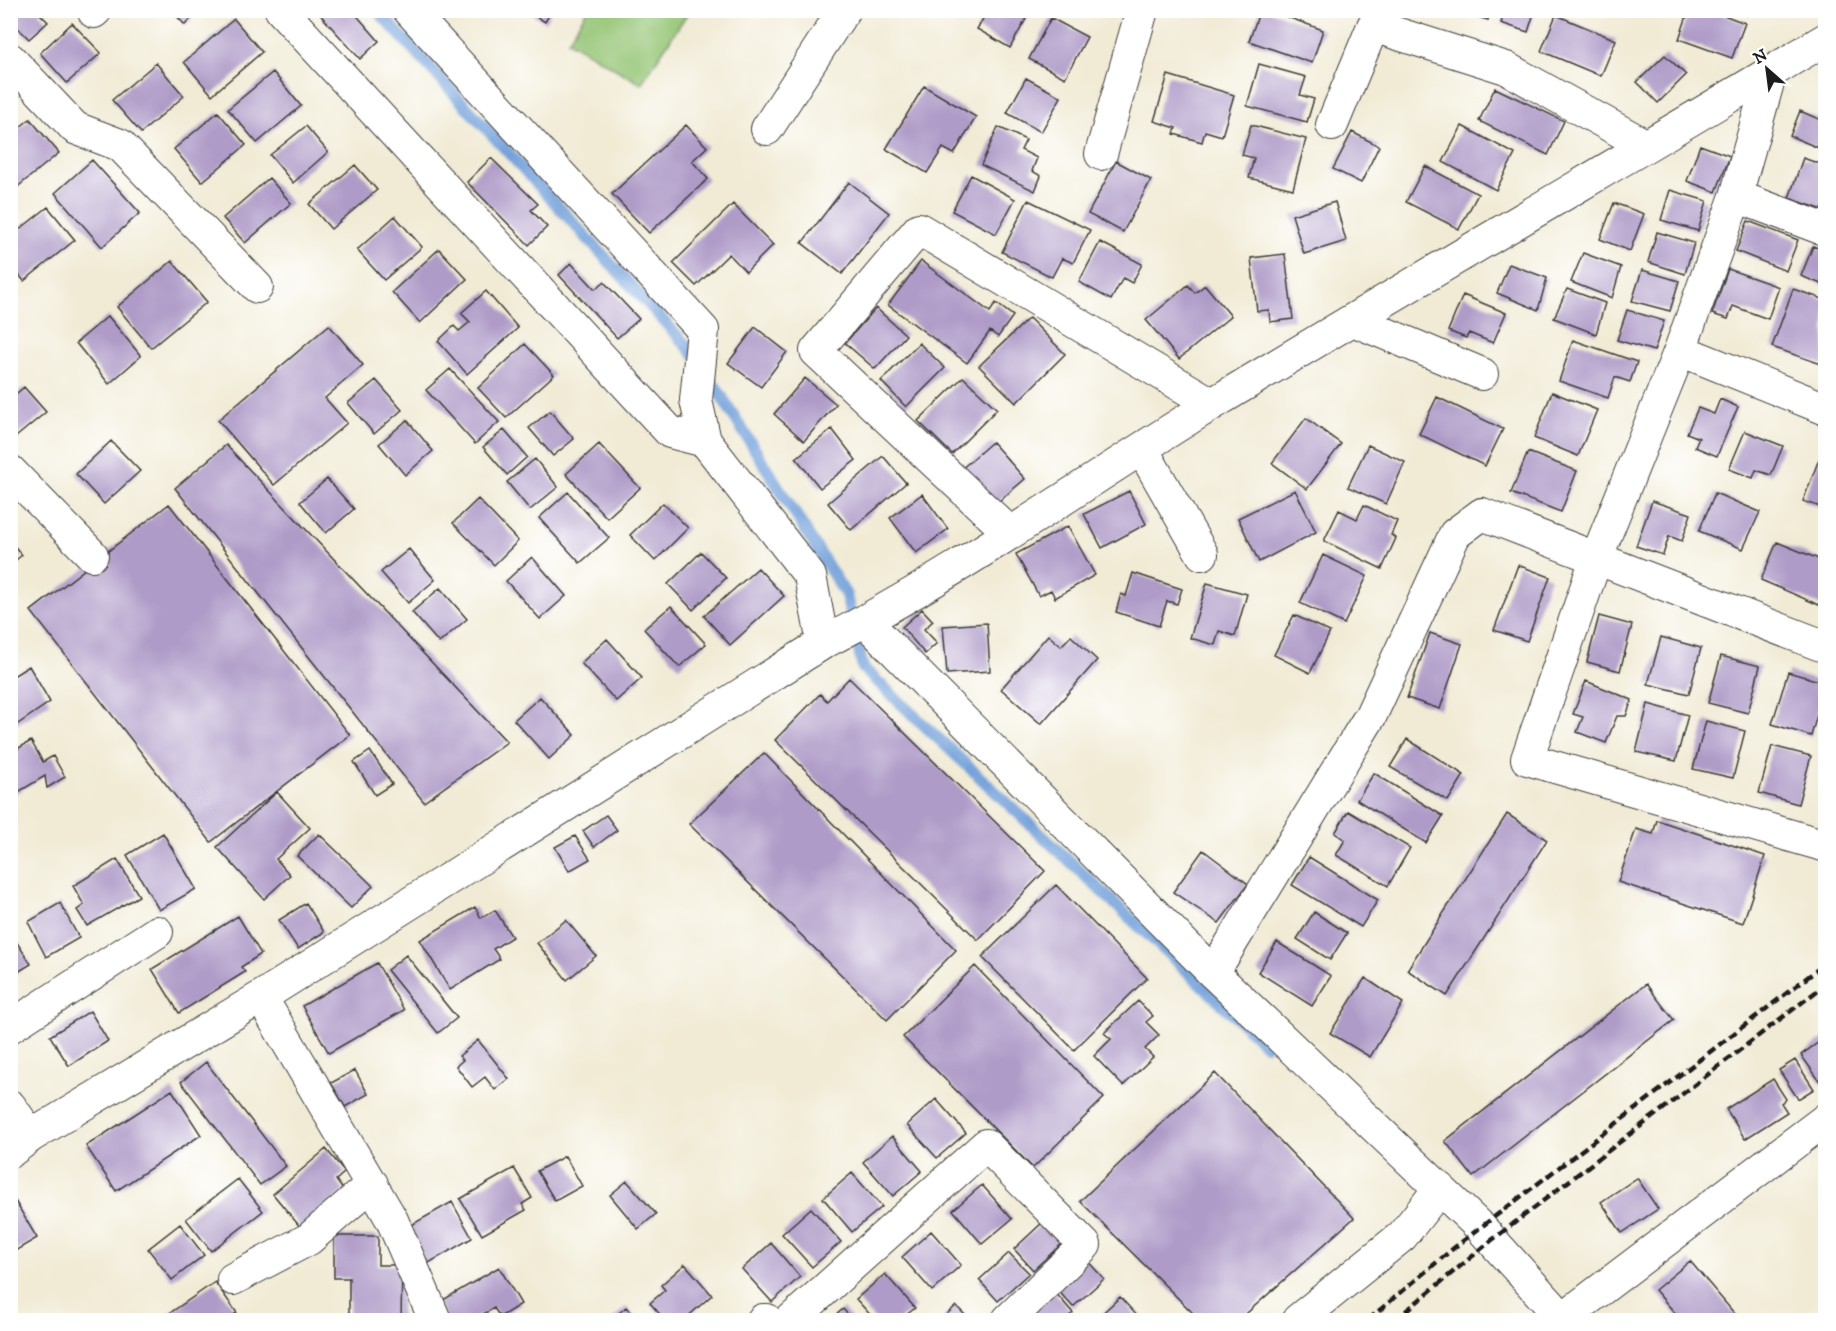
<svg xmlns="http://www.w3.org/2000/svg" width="1836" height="1331" viewBox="0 0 1836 1331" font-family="'IM FELL DW Pica',serif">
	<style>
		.green { fill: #94c575; stroke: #587048; stroke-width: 1.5 }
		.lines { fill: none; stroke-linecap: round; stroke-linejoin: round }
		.stream { stroke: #6f9fd9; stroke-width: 12 }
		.building { fill: #af9bc8 }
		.minor-casing { stroke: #3c3b38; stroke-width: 34 }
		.minor { stroke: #fff; stroke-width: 32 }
		.rail { stroke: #1c1c1c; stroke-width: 4.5; stroke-dasharray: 9 4.5; stroke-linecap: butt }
	</style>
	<rect width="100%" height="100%" fill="#fff"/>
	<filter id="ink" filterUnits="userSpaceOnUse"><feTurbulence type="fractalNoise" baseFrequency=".0167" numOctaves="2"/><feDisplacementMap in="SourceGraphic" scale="12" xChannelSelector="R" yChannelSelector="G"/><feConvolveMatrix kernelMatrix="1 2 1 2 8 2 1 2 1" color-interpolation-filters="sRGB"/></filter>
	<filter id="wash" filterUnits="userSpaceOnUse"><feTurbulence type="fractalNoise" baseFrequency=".008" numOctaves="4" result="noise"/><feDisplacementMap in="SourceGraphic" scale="24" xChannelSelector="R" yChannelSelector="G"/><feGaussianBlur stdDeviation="1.35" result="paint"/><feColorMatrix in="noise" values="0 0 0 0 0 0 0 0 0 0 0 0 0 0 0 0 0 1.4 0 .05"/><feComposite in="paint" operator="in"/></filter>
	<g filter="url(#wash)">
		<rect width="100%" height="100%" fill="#f1ebd5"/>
		<!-- green -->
		<path class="green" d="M587,10H689V11L641,84L568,41Z"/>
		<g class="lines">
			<!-- stream -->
			<path class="stream" d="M377,10L696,356
				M705,370L846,595L863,668L1266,1045"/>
		</g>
		<g id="blocks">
			<!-- building -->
			<path class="building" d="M13,10H42L39,13L48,22L29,39L10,20Z
				M171,10H200L185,25Z
				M316,10H352L379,41L360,59Z
				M526,10H552L545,22Z
				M988,10H1031L1010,48L977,29Z
				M1260,10H1268L1323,30L1312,63L1249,41Z
				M1455,10H1491L1488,20Z
				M1505,10H1535L1528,32L1501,23Z
				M1689,10H1710L1745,23L1732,58L1679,39Z
				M1556,15L1616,40L1601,76L1541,51Z
				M1051,18L1087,37L1065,78L1029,59Z
				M234,19L262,52L212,95L184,62Z
				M72,23L101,53L67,83L40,53Z
				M1665,55L1686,75L1658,103L1637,82Z
				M156,63L184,96L141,133L112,100Z
				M1259,64L1306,77L1300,95L1314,99L1307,122L1247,106Z
				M273,72L301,106L257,143L228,109Z
				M1168,75L1234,95L1222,136L1205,131L1202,142L1174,134L1176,128L1154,121Z
				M1026,78L1061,97L1041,132L1007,113Z
				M924,86L976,117L954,154L943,148L927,173L886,149Z
				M1495,88L1564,121L1548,155L1479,121Z
				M1800,111L1826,122V151L1790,136Z
				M218,112L246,145L202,182L174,149Z
				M30,119L59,153L10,193V135Z
				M686,125L707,147L692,161L708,179L649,233L612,194Z
				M1251,125L1306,139L1293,189L1249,178L1254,158L1242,155Z
				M306,126L328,152L293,183L270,155Z
				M1462,126L1515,154L1496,190L1443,162Z
				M998,127L1026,140L1021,150L1037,158L1032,171L1041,176L1035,191L981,165Z
				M1352,132L1379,146L1361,183L1333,169Z
				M1700,145L1730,156L1716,192L1687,181Z
				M491,158L538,204L531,210L547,227L529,245L467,182Z
				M1803,158L1826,166V211L1789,198Z
				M92,160L140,213L102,247L55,193Z
				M1116,161L1151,180L1123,232L1088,214Z
				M355,165L377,190L331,229L309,204Z
				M1425,166L1478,194L1459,229L1406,202Z
				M971,175L1015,199L996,234L952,211Z
				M269,178L291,203L245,243L223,218Z
				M849,182L889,213L842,274L802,243Z
				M1670,190L1707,201L1698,231L1661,220Z
				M1028,200L1090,230L1073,263L1062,258L1052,277L1002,252Z
				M1335,202L1346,241L1304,254L1292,215Z
				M1614,203L1644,214L1630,251L1600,239Z
				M733,204L773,245L746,272L729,254L696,286L673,263Z
				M48,207L75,240L24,281L10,264V237Z
				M395,216L422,247L384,280L357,250Z
				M1748,221L1798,240L1786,271L1736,251Z
				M1657,232L1694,243L1685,274L1648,262Z
				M1100,242L1142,264L1132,283L1123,278L1111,300L1079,282Z
				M1813,246L1826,251V286L1801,276Z
				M439,249L467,279L420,323L392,292Z
				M1583,253L1621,267L1612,298L1571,282Z
				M1285,254L1293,319L1270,322L1269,310L1257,311L1251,258Z
				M172,261L207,302L151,348L117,307Z
				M921,261L990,312L996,303L1013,316L998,337L990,331L967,363L888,305Z
				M571,263L595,289L604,282L639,319L617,338L559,275Z
				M1509,264L1547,278L1538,310L1497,293Z
				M1728,269L1779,287L1768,319L1733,306L1728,319L1712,314Z
				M1642,270L1679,281L1670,311L1632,301Z
				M1188,285L1195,293L1205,285L1231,316L1179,359L1146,320Z
				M1567,289L1605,303L1596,334L1554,318Z
				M1793,289L1826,300L1824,365L1772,347Z
				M486,291L518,328L467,374L438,341L454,326L459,331L470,322L461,313Z
				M1463,295L1506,313L1493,343L1469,333L1466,338L1448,331Z
				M876,308L906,335L875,369L845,343Z
				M1627,310L1664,321L1654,351L1617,340Z
				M108,316L141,356L109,384L76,343Z
				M1029,318L1065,354L1016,403L979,366Z
				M329,325L363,365L325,398L347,423L274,485L218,420Z
				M755,327L787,352L761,387L728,363Z
				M1573,340L1637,362L1630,382L1615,377L1608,398L1559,381Z
				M919,343L945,368L906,407L881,381Z
				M525,344L554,375L506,418L478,388Z
				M450,369L499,422L475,444L426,390Z
				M963,377L997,409L952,454L918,421Z
				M805,378L836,404L804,441L774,414Z
				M376,380L402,410L374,434L348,403Z
				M24,387L46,412L10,442V399Z
				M1552,392L1597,410L1578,456L1534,438Z
				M1437,397L1503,429L1485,466L1419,434Z
				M1720,399L1738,407L1717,456L1695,447L1699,438L1687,433L1698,408L1714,414Z
				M550,411L574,439L553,456L529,428Z
				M1306,418L1341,444L1307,489L1272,463Z
				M407,420L433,451L405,475L379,444Z
				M832,429L856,460L820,488L796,458Z
				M504,430L527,457L507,475L483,447Z
				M1745,431L1783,446L1771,475L1756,470L1753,478L1729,469Z
				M111,441L140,471L104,504L76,474Z
				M992,442L1025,479L991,508L959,471Z
				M599,444L640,488L607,518L566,474Z
				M226,445L507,742L424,802L175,488Z
				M1368,445L1405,462L1386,504L1348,487Z
				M1528,452L1577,471L1561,512L1511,493Z
				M883,456L906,483L851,530L828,503Z
				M535,459L558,487L530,510L507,482Z
				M1819,459L1826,462V509L1803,501Z
				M327,479L354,509L326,533L300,502Z
				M1295,490L1316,532L1259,562L1238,518Z
				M1129,491L1146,524L1102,548L1084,514Z
				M568,492L609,538L580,563L539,518Z
				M1715,493L1760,512L1743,549L1699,531Z
				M922,494L948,529L916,553L890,518Z
				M478,499L518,541L494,565L453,523Z
				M1652,501L1691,514L1682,541L1669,536L1663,555L1636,546Z
				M663,503L688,528L655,561L630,535Z
				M169,504L350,735L211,842L31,611Z
				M1364,505L1397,521L1391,535L1396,538L1382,569L1324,541L1339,510L1357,519Z
				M1068,526L1095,575L1055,598L1051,590L1039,596L1016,554Z
				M10,541L22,555L10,565Z
				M1777,542L1826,562V608L1761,580Z
				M409,549L435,580L408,603L381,572Z
				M701,552L726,578L693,610L668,584Z
				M1323,555L1367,576L1344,624L1300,603Z
				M532,557L566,596L540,619L506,581Z
				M1518,565L1550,577L1527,641L1494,630Z
				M758,568L784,596L730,645L704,616Z
				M1133,573L1182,589L1177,604L1167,601L1159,626L1116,612L1121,594L1126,596Z
				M1207,583L1247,594L1235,636L1219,631L1215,645L1190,638Z
				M440,588L467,619L439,643L412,612Z
				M671,606L706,644L679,667L644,629Z
				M922,609L933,621L924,629L937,643L925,654L902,627Z
				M1294,615L1330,632L1310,673L1274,655Z
				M1599,616L1632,625L1620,671L1587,662Z
				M987,623L990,671L947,674L943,626Z
				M1430,633L1462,644L1440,709L1407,698Z
				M1048,635L1061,646L1071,636L1097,660L1041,724L1001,689Z
				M1661,637L1701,648L1689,694L1648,684Z
				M607,639L642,678L616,701L581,663Z
				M1721,656L1760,666L1748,713L1708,703Z
				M29,666L50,702L15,726L10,719V678Z
				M1788,672L1826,683L1811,736L1772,724Z
				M849,678L1045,871L978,940L775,740L820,694L827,701Z
				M1586,681L1632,700L1626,716H1617L1606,743L1577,732L1583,717L1573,714Z
				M540,697L575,735L549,759L514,720Z
				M1648,704L1688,715L1676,761L1636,752Z
				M1706,721L1745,731L1733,778L1693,769Z
				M1407,739L1464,775L1448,801L1390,767Z
				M31,741L43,762L53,756L65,777L47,788L45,776L10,797V753Z
				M1772,746L1811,756L1798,804L1759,793Z
				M370,751L392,784L375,795L354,762Z
				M764,753L956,950L887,1020L689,824Z
				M1374,773L1443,816L1426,843L1357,800Z
				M277,792L310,828L276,859L290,875L264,899L217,847Z
				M1348,811L1410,848L1388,886L1336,855L1345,840L1335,833Z
				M1507,814L1547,840L1447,996L1407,970Z
				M606,815L617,830L594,847L583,831Z
				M1657,820L1765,856L1743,923L1618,882L1636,829L1653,834Z
				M163,833L196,889L159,910L127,855Z
				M319,834L373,886L351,908L297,856Z
				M575,836L590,859L569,871L555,847Z
				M1203,850L1248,884L1219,923L1173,892Z
				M1309,857L1378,900L1361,927L1292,885Z
				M117,859L139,896L87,926L77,910L84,905L73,886Z
				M1056,885L1147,978L1074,1050L982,957Z
				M60,903L79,938L46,957L28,922Z
				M306,903L324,932L298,949L279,920Z
				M475,907L481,918L495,910L512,937L493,949L500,959L450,990L420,940Z
				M1314,912L1347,933L1330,960L1297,939Z
				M238,916L261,954L241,967L245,972L179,1013L152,969Z
				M566,920L596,956L567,980L537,943Z
				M10,932L31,964L10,977Z
				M1277,942L1331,976L1312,1006L1258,972Z
				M406,955L457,1018L438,1033L387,970Z
				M377,963L404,1010L329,1053L302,1006Z
				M975,966L1104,1098L1033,1168L903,1037Z
				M1365,978L1403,1003L1370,1057L1330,1033Z
				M1646,984L1674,1020L1473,1177L1445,1141Z
				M1138,1001L1153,1016L1146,1022L1159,1035L1145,1049L1153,1057L1123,1086L1094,1056L1111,1039L1104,1033Z
				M90,1011L108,1041L69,1066L50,1036Z
				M1826,1037V1080L1821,1083L1801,1055Z
				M478,1040L509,1079L495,1090L485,1077L472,1087L456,1066L463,1060L459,1056Z
				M1795,1060L1814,1089L1798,1099L1779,1070Z
				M206,1062L286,1166L260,1185L181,1082Z
				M355,1070L368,1094L345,1107L331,1083Z
				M1215,1073L1354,1218L1239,1320H1200L1080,1201Z
				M1773,1079L1786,1099L1781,1103L1787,1112L1745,1139L1726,1109Z
				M172,1090L201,1135L116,1191L86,1146Z
				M936,1099L966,1133L937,1158L907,1125Z
				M892,1136L922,1171L893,1196L863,1162Z
				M326,1149L345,1172L336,1180L344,1191L301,1228L273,1194Z
				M565,1156L582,1186L555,1201L537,1171Z
				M514,1168L532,1198L522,1204L526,1210L482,1235L460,1199Z
				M852,1173L882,1207L852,1232L823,1198Z
				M1637,1178L1658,1209L1622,1233L1601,1202Z
				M238,1179L263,1211L211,1251L186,1219Z
				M627,1181L656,1214L638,1229L610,1195Z
				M982,1185L1012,1219L982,1244L953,1210Z
				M15,1201L37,1238L10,1254V1204Z
				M452,1202L472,1238L427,1264L406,1228Z
				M811,1208L841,1242L812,1267L782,1234Z
				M1044,1221L1064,1242L1033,1270L1014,1249Z
				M180,1224L204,1255L172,1280L148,1249Z
				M931,1231L961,1265L932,1291L902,1257Z
				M334,1236H378V1265H402L401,1320H349V1278H334Z
				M771,1243L800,1277L772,1302L742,1269Z
				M1009,1253L1029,1273L998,1301L979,1280Z
				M1085,1258L1104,1279L1073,1307L1054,1286Z
				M1690,1261L1740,1320H1681L1655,1290Z
				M685,1264L712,1295L684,1320H665L650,1303L665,1290L661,1285Z
				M499,1267L521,1304L500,1317L494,1308L473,1320H447L438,1303Z
				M885,1274L915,1308L900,1320H875L856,1299Z
				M215,1282L237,1313L226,1320H170L167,1315Z
				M1054,1291L1073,1313L1064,1320H1024Z
				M1120,1297L1140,1319L1095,1320Z
				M956,1306L970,1320H940Z
				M626,1307L638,1320H611Z
				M843,1309L853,1320H830Z"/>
		</g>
	</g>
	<g filter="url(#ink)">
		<use href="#blocks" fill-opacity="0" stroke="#3c3b38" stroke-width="1.5"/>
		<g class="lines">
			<!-- minor casing -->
			<g class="minor-casing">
				<path id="minor" d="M281,10L670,432L705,441
					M409,10L703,330L696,400L705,441L810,576L823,643
					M94,12L96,10
					M10,59L75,128L120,145L257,287
					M1771,72L1736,196L1680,350L1596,559L1527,759L1826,846
					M1332,125L1373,26L1506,68L1645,145
					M767,129L844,10
					M1101,154L1142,10
					M1736,196L1826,230
					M1353,320L1482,374
					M1680,350L1826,409
					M1142,449L1202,554
					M10,471L92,555
					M1010,533L816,351L919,229L1212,404
					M865,621L1213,973L1480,1227L1564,1320
					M1213,973L1371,715L1455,534L1482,514L1826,647
					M261,997L392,1220L435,1320
					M10,1027L157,932
					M10,1106L31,1136
					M10,1152L31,1136L261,997L823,643C959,573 1083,483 1214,403C1417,280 1622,161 1826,39
					M233,1279L309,1239L372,1184
					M1562,1319L1826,1119
					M763,1320H767
					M791,1320L986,1145L1085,1245L1008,1320
					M1298,1320L1402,1236L1440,1188"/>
			</g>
			<!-- minor -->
			<use href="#minor" class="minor"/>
			<!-- rail -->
			<path class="rail" d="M1368,1320L1455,1247L1826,963
				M1395,1320L1492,1240L1826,984"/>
		</g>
	</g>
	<!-- margin -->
	<rect width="1836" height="1331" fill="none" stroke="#fff" stroke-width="36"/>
	<!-- north arrow -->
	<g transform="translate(1767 69) rotate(332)" stroke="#ffffff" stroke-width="4.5" paint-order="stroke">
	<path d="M0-4.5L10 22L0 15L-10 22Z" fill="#1c1c1c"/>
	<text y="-9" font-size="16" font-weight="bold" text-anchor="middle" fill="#1c1c1c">N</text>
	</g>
</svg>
